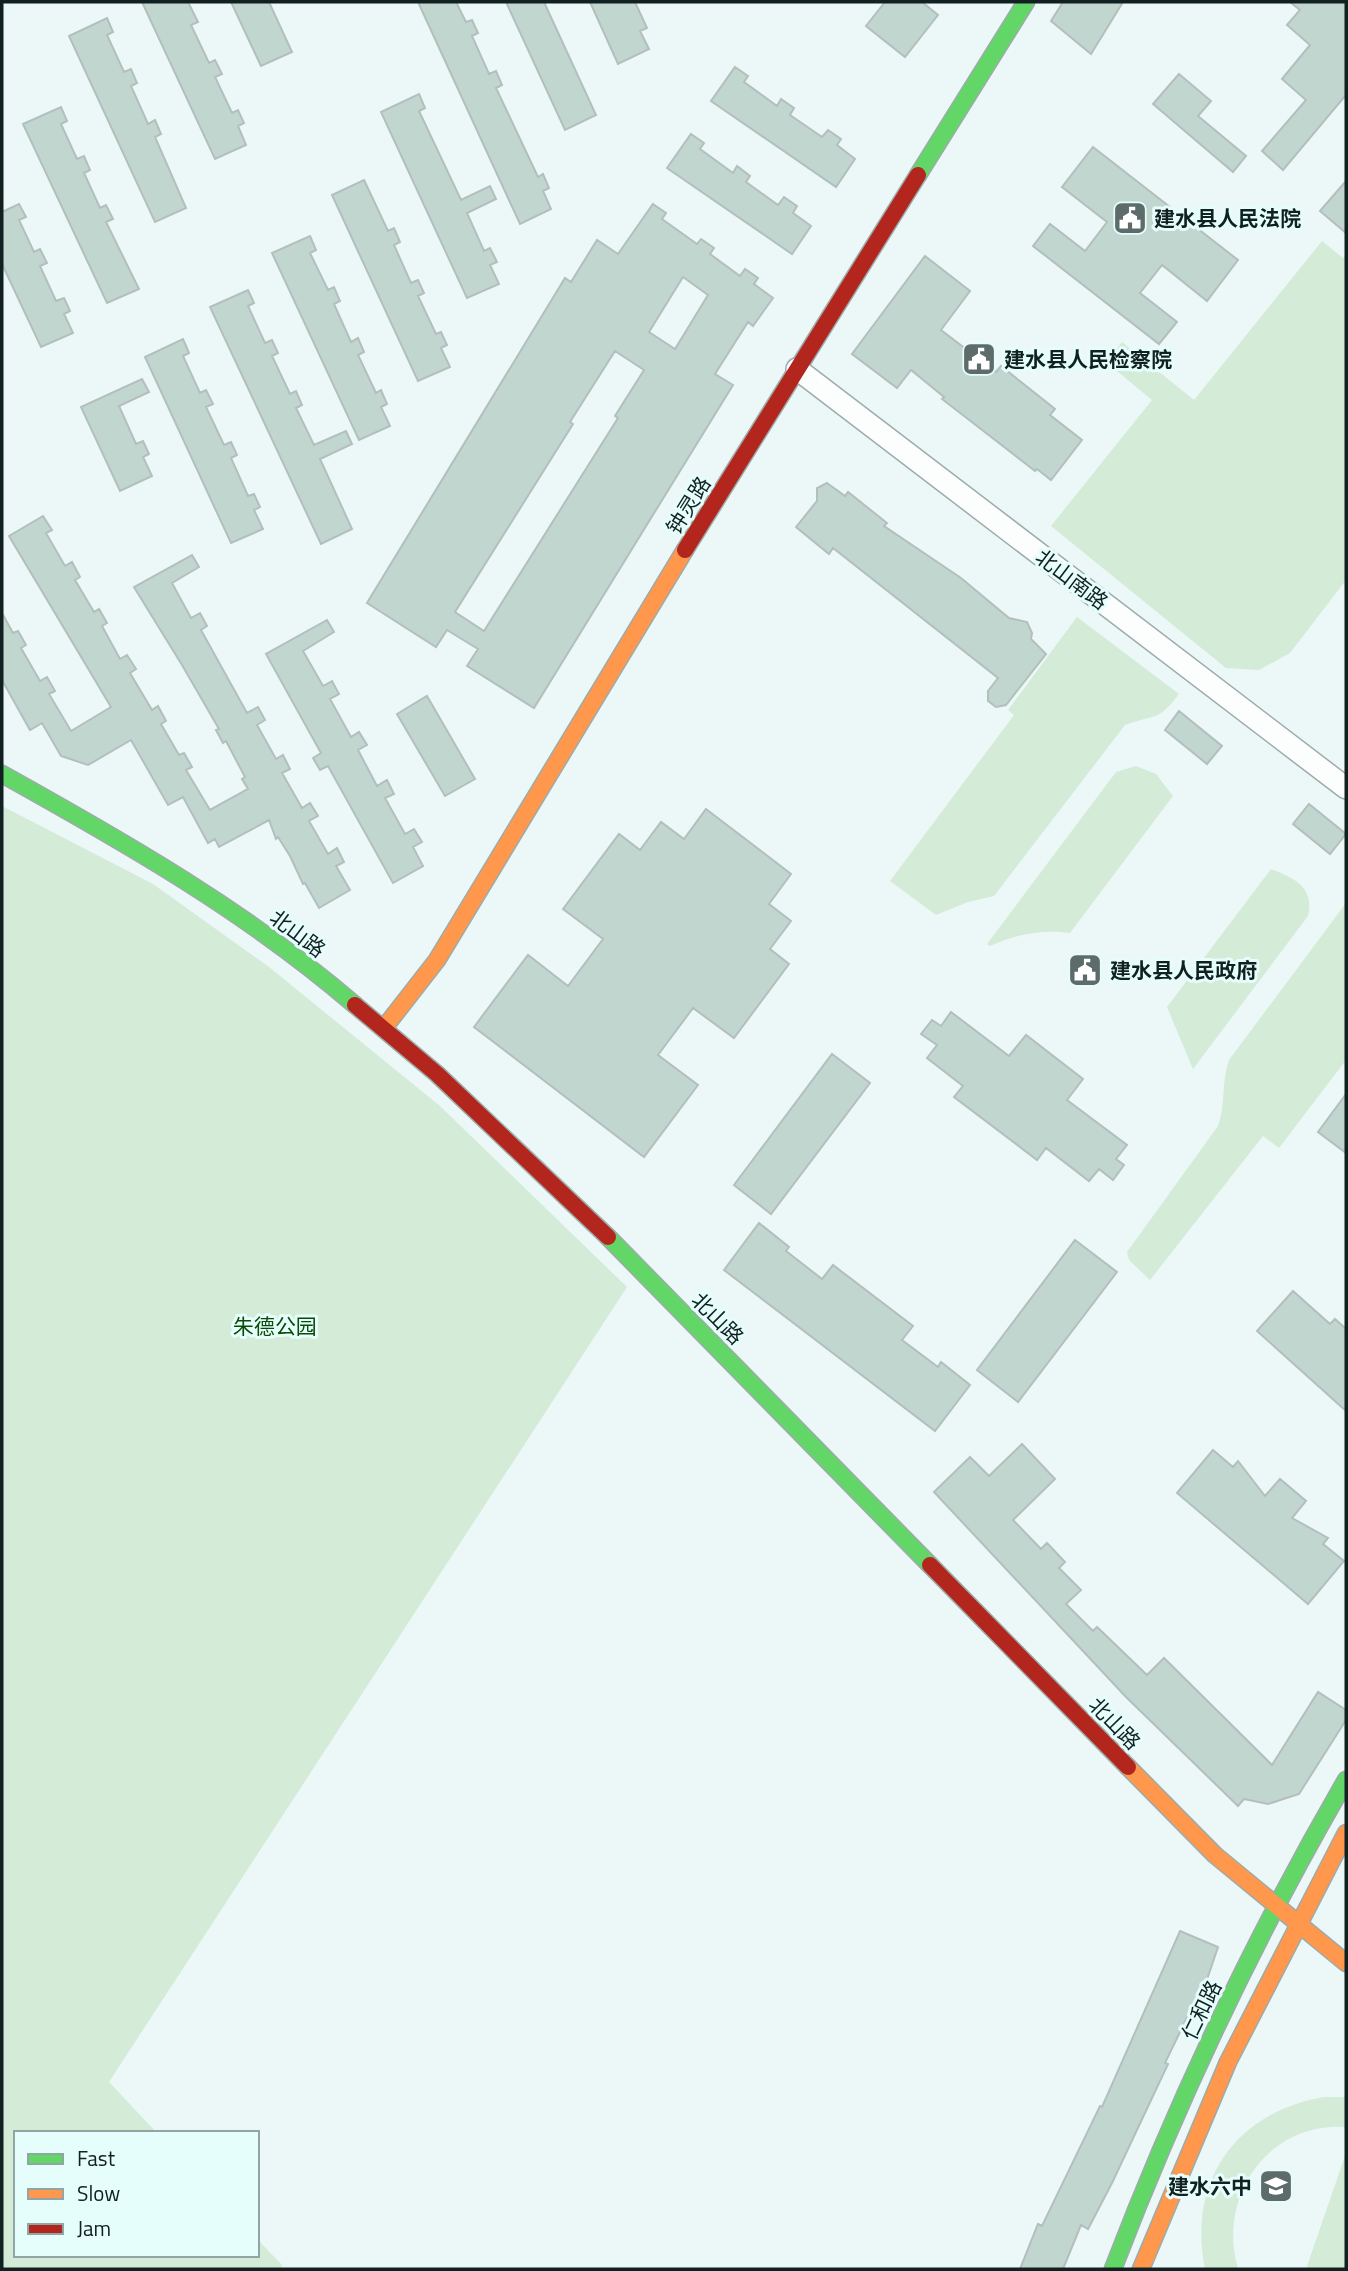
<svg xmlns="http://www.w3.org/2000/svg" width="1348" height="2271" viewBox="0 0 1348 2271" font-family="'Titillium Web','Noto Sans SC',sans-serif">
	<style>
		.green { fill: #d4ebd8 }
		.building { fill: #c2d6d0; stroke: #b3bfbc; stroke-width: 2; fill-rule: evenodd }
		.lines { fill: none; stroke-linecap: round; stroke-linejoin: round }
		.street-casing { stroke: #9dabaa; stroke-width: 24 }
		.fast-casing { stroke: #9dabaa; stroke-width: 19 }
		.slow-casing { stroke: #9dabaa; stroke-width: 19 }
		.jam-casing { stroke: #9dabaa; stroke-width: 19 }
		.street { stroke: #fcfefe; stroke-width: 21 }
		.fast { stroke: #63d668; stroke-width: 16 }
		.slow { stroke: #ff974d; stroke-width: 16 }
		.jam { stroke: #b3261e; stroke-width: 16 }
		.labels { text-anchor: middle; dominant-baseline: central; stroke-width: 6; stroke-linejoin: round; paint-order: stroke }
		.poi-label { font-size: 21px; font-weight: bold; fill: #112020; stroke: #e5fefc; text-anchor: start }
		.street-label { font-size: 21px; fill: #112020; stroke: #e5fefc }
		.park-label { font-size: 21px; fill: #0c4a08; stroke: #e5fefc }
	</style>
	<rect width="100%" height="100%" fill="#ebf8f7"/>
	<!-- green -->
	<path class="green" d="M1322,241L1343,258L1346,255V580L1290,653L1259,670L1226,668L1051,526L1152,400L1106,362L1122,342L1194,400Z
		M1077,617L1179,694C1158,722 1155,714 1125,725L994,896L968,902L936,915L890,881L1014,715L1008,710Z
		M1136,766L1156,774L1173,796L1070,933C1041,929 1017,934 990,946L987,944L1116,772Z
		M2,806L153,884L269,967L440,1106L627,1287L109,2082L157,2133H16V2255H257V2239L282,2265L281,2269H2Z
		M1271,869C1294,878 1315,887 1308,916L1193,1069L1167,1007Z
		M1346,903V1060L1279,1148L1263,1136L1150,1280L1129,1260L1127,1252L1218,1126C1226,1104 1221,1082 1229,1060Z
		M1324,2097H1346V2127C1267,2122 1217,2197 1238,2269H1205C1187,2181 1236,2112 1324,2097Z
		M1346,2153V2269H1306Z"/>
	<!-- building -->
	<path class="building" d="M142,2H188L198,22L191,25L209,63L215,60L222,74L215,77L232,113L238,110L244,123L238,126L246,145L215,159Z
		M231,2H269L292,52L261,66Z
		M418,2H456L466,22L472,20L478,33L472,36L489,74L496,71L502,85L496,88L538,177L543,174L549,188L543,191L551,209L520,224Z
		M506,2H544L596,115L565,130Z
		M590,2H635L647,28L640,31L649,49L618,64Z
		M885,2H922L938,15L905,57L866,26Z
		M1063,2H1123L1091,54L1051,21Z
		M1290,2H1346V95L1283,170L1262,151L1306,100L1282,79L1310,45L1287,25L1300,10Z
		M107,18L113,32L107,35L124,72L131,69L137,83L131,86L148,124L155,120L161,134L155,137L186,208L155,222L69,36Z
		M735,67L748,76L744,82L777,106L781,99L794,108L790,115L822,137L828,130L841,139L837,145L855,159L836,187L711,101Z
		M1179,74L1211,101L1198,116L1246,156L1233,172L1153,104Z
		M419,94L425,108L419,111L461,200L490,186L496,199L467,213L484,251L490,248L497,262L490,265L499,284L467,298L381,112Z
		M61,107L67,121L61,124L77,159L84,156L90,170L84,173L100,208L106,205L113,219L106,222L139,289L107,303L23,124Z
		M691,134L704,143L700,149L733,173L737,166L750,176L746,182L778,205L784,197L797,206L793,213L811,226L792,254L667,168Z
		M1093,147L1238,260L1207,301L1162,265L1140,293L1177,322L1159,344L1033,246L1050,224L1085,251L1107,222L1062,187Z
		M364,180L388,231L394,228L400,242L394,245L411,283L418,280L424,293L418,296L436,334L441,332L447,345L441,348L450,367L418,381L332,195Z
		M1346,181V233L1320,211Z
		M19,204L26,217L19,220L34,252L40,249L47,263L40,266L56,301L64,298L70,311L64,314L73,333L41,347L2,264V212Z
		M653,204L666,213L662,219L697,244L701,239L714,248L710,254L740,276L745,269L758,278L754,284L773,298L753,326L748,322L715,374L733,385L534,708L467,666L478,649L447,630L436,647L367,603L565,278L571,282L597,240L618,254ZM683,277L708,295L675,349L649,332ZM615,351L644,370L615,416L618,418L484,631L455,612L573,424L570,422Z
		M310,236L316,250L310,253L328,290L334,287L340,301L334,304L351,342L358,338L364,352L358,355L376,393L381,390L387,404L381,407L390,426L359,440L272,253Z
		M925,256L970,291L941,330L996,372L1001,366L1055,409L1050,415L1082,440L1051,480L1037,469L1035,471L942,399L944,397L911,370L897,388L852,354Z
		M248,290L254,303L248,306L265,343L272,340L278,353L272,356L290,394L296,391L302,405L296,408L314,445L346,431L352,444L320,459L352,529L321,544L210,307Z
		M183,339L189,353L183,356L200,393L206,390L213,404L206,407L224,445L231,442L237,455L231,458L248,496L254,494L260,507L254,510L263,529L231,543L145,357Z
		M142,379L149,392L119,406L136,444L143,441L149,454L143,457L152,476L120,491L81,407Z
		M827,483L845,496L848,492L887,523L884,526L961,578L1009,618L1027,622L1032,633L1031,639L1046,654L1006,705L996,707L988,701V691L998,678L833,548L829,554L796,527L817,501V488Z
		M43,516L52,530L46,533L65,566L72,562L80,577L75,580L94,612L99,609L107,623L102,626L120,659L127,655L136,669L130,673L152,710L158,706L166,721L161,724L179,755L184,753L192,767L186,770L210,810L248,789L242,779L245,777L226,741L223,743L216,730L219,729L182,665L134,587L192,555L199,567L172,583L191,618L200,613L207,626L201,630L247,713L258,707L265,720L257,725L276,759L283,755L290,769L282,773L302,808L310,803L318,816L309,821L328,854L337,848L344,862L336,866L350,890L319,908L305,883L303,884L290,856L278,837L276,839L269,820L219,847L215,839L208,843L183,797L168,805L131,740L88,765L61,756L42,723L30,730L2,680V613L13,633L18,631L26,645L21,648L40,681L47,677L55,691L49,694L71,731L111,707L9,536Z
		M327,620L334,632L303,651L323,686L332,681L339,694L330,699L351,737L359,732L367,745L358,750L377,786L387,780L394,794L385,798L405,834L414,829L422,842L413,847L423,866L393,883L328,766L320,770L313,758L321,753L266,654Z
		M427,696L475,779L445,796L397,714Z
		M1179,711L1222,746L1207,764L1165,730Z
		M1309,804L1346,834L1330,854L1293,824Z
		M706,809L791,874L769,904L791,921L770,949L789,964L734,1038L693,1008L658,1055L698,1085L644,1157L474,1027L528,955L568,986L603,939L563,909L619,834L640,850L661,822L684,839Z
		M951,1012L1009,1056L1026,1035L1083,1079L1067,1100L1127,1145L1116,1159L1124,1165L1113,1180L1099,1169L1089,1181L1046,1148L1037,1160L954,1097L963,1086L927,1058L937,1045L921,1034L932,1020L941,1026Z
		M832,1054L870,1083L771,1214L734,1185Z
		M1346,1094V1153L1318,1132Z
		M759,1223L789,1247L786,1251L822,1279L833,1265L913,1326L902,1340L938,1367L941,1362L970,1385L935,1431L724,1270Z
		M1075,1240L1117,1272L1018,1402L977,1370Z
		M1293,1291L1330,1324L1335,1319L1346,1329V1411L1257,1331Z
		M1022,1444L1055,1479L1013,1520L1041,1549L1047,1543L1065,1562L1059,1568L1081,1590L1066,1604L1093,1631L1097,1627L1147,1675L1164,1658L1272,1765L1318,1692L1346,1710V1720L1299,1794L1268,1804L1244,1799L1238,1806L1126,1697L934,1492L970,1457L989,1476Z
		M1213,1450L1233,1467L1238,1461L1265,1496L1280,1479L1306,1501L1292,1518L1328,1538L1323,1544L1344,1561L1308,1604L1177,1493Z
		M1180,1931L1218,1947L1201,1997L1198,1995L1165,2063L1168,2064L1112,2183L1088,2229L1081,2225L1063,2269H1020L1038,2224L1042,2226L1100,2106L1102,2107Z"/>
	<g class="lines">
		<!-- street casing -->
		<g class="street-casing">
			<path id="street" d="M797,369L1346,788"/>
		</g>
		<!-- fast casing -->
		<g class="fast-casing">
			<path id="fast" d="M918,175L1026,2
				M2,774C126,843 247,912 355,1005
				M608,1237L930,1565
				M1113,2269C1178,2099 1255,1937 1346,1780"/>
		</g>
		<!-- slow casing -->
		<g class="slow-casing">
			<path id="slow" d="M384,1028L437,960L685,550
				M1128,1767L1215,1855L1346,1963
				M1141,2269L1228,2062L1346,1833"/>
		</g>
		<!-- jam casing -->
		<g class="jam-casing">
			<path id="jam" d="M685,550L918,175
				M355,1005L437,1074L608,1237
				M930,1565L1128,1767"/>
		</g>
		<!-- street -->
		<use href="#street" class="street"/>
		<!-- fast -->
		<use href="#fast" class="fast"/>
		<!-- slow -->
		<use href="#slow" class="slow"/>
		<!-- jam -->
		<use href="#jam" class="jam"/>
	</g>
	<!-- icons -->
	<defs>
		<g id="civic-square" transform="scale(1.75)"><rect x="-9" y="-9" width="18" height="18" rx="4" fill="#5d6c6b" stroke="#e5fefc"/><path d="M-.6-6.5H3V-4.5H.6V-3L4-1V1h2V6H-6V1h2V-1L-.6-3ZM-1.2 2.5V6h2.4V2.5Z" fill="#fff"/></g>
		<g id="school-square" transform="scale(1.75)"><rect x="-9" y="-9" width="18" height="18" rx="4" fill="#5d6c6b" stroke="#e5fefc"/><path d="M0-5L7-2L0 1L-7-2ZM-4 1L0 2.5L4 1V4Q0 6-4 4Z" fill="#fff"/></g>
	</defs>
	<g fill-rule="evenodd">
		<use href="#civic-square" x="1130" y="218"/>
		<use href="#civic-square" x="979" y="359"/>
		<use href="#civic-square" x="1085" y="970"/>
		<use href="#school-square" x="1276" y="2186"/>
	</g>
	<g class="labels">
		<!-- poi labels -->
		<g class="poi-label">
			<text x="1154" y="218">建水县人民法院</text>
			<text x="1004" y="359">建水县人民检察院</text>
			<text x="1110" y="970">建水县人民政府</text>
			<text x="1252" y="2186" text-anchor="end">建水六中</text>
		</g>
		<!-- street labels -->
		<g class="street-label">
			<text transform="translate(688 505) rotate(-58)">钟灵路</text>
			<text transform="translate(1072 579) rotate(37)">北山南路</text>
			<text transform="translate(298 933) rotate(37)">北山路</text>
			<text transform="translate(718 1318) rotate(45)">北山路</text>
			<text transform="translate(1115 1723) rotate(46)">北山路</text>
			<text transform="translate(1201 2010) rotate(-64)">仁和路</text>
		</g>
		<!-- park labels -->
		<g class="park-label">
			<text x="275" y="1326">朱德公园</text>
		</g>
	</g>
	<!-- border -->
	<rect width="1348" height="2271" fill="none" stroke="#112020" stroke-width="7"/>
	<!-- legend -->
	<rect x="14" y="2131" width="245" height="126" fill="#e5fefc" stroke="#90a5a4" stroke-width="2"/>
	<rect x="28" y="2154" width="35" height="10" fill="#63d668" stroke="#90a5a4" stroke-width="2"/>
	<text x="77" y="2166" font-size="21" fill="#112020">Fast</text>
	<rect x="28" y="2189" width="35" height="10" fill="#ff974d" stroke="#90a5a4" stroke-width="2"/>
	<text x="77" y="2201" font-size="21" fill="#112020">Slow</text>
	<rect x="28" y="2224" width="35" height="10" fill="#b3261e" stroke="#90a5a4" stroke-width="2"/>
	<text x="77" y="2236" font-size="21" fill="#112020">Jam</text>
</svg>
